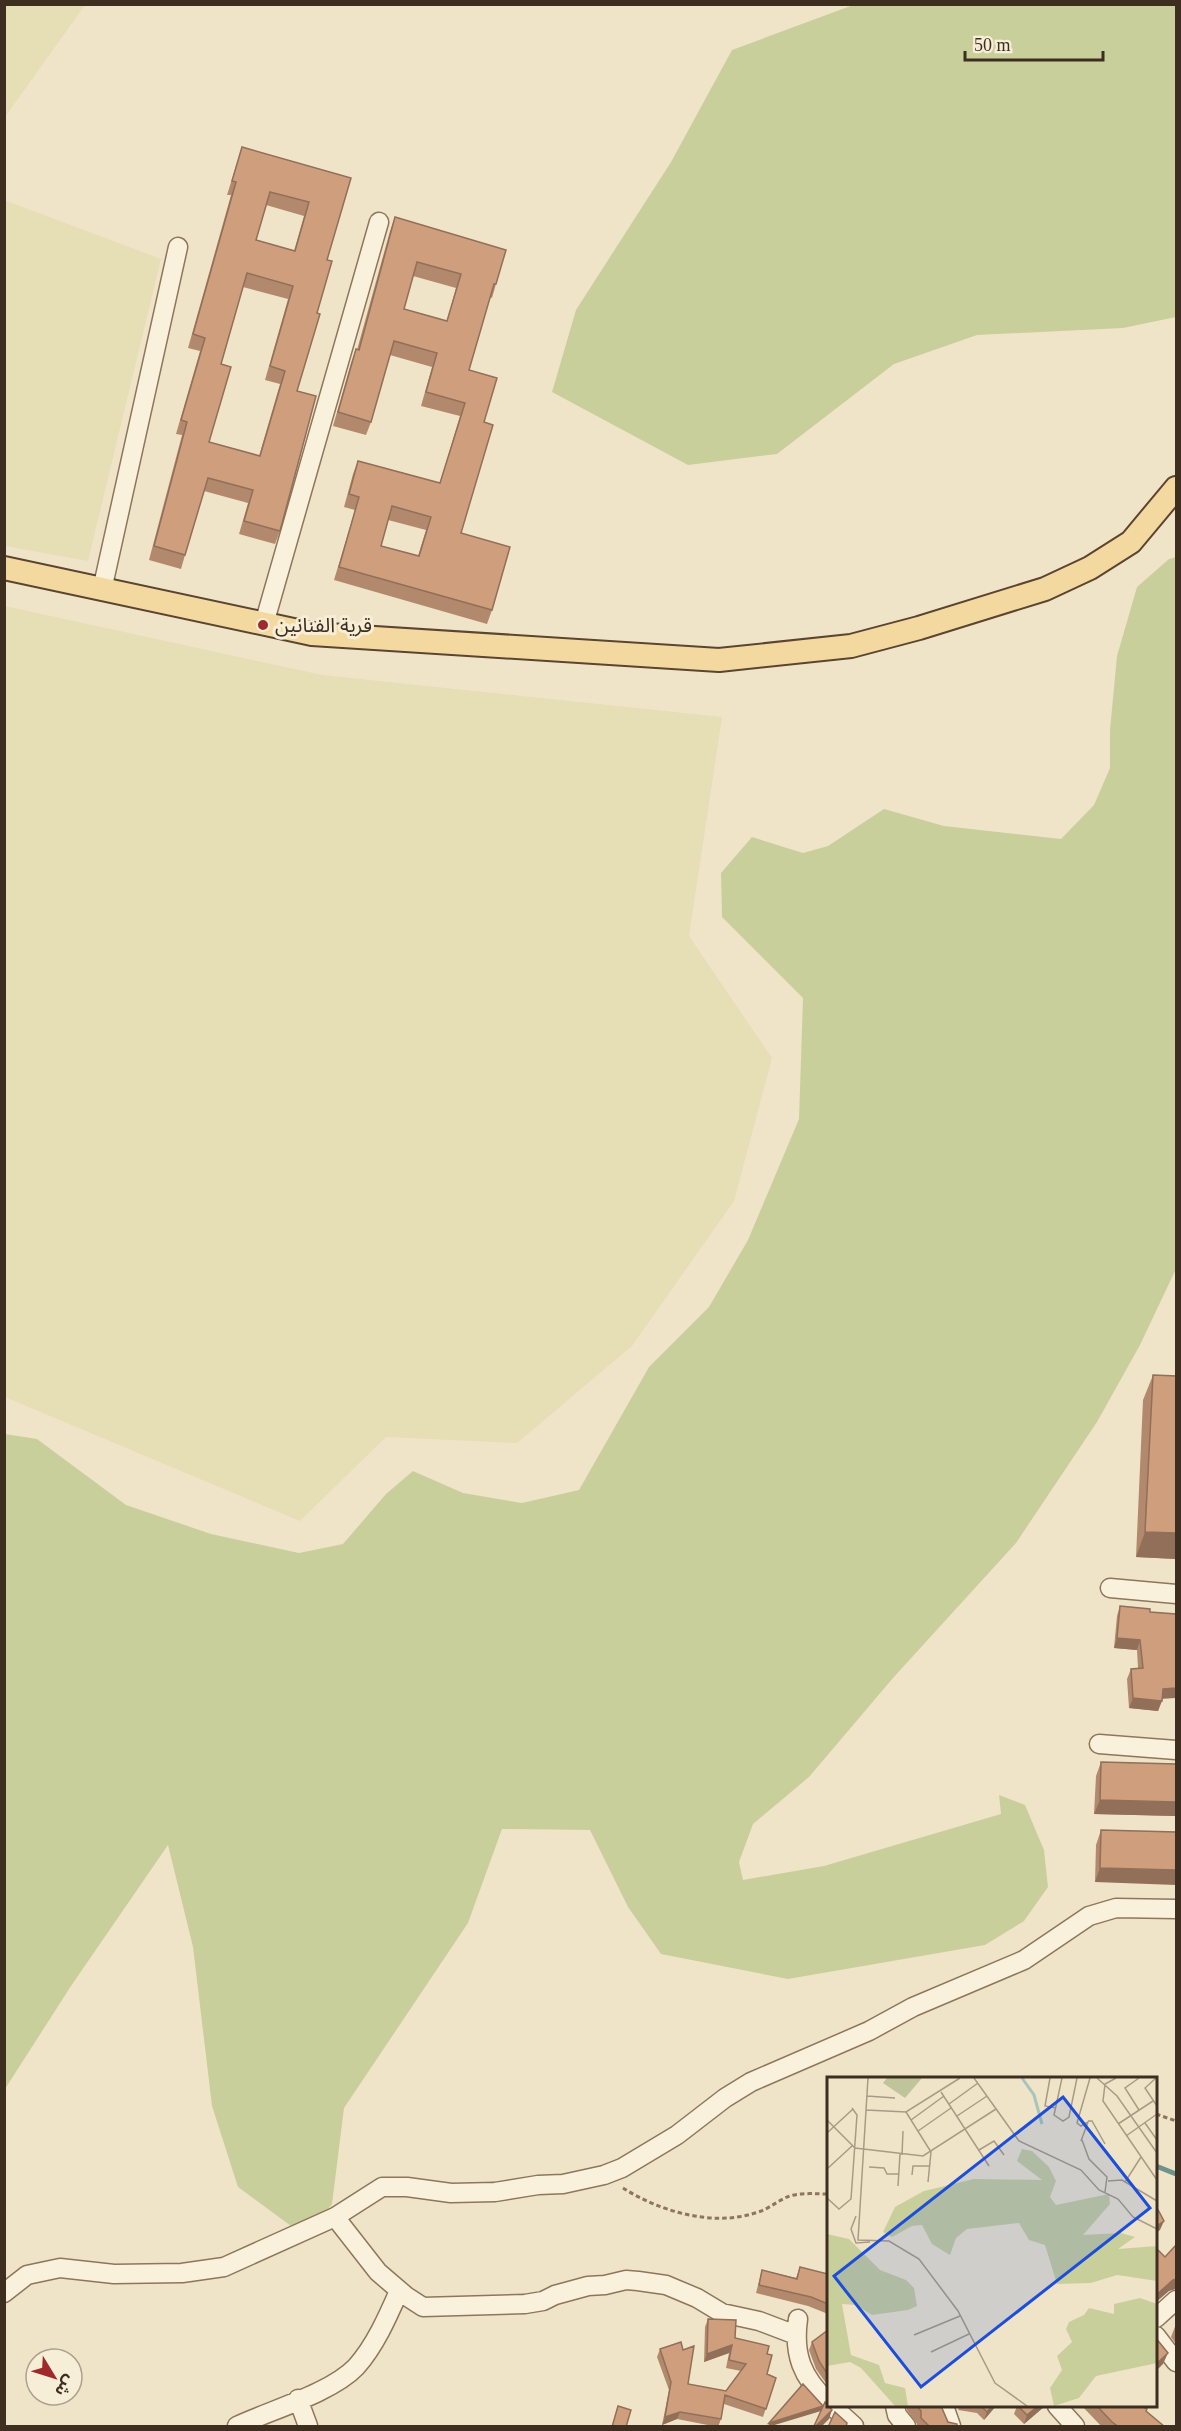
<svg xmlns="http://www.w3.org/2000/svg" width="1181" height="2431" viewBox="0 0 1181 2431" font-family="'Times New Roman','Noto Sans Arabic',serif">
	<style>
		.farmland { fill: #e6deb5 }
		.green { fill: #c9cf9b }
		.lines { fill: none; stroke-linecap: round; stroke-linejoin: round }
		.stream { stroke: #6f938a; stroke-width: 5 }
		.minor-casing { stroke: #8d765c; stroke-width: 21 }
		.major-casing { stroke: #5b4430; stroke-width: 26 }
		.path { stroke: #8d765c; stroke-width: 3; stroke-dasharray: 4.5 3; stroke-linecap: butt }
		.minor { stroke: #faf1dc; stroke-width: 18 }
		.major { stroke: #f3d9a0; stroke-width: 22 }
		.wall { fill: #b2896c; fill-rule: evenodd }
		.shaded-wall { fill: #916f58 }
		.building { fill: #cf9f7d; stroke: #916f58; stroke-width: 1.5; fill-rule: evenodd }
		.poi-dot { fill: #9e2a2b; stroke: #f7eed8; stroke-width: 2 }
		.labels { text-anchor: middle; dominant-baseline: central; stroke-width: 6; stroke-linejoin: round; paint-order: stroke }
		.poi-label { font-size: 20px; fill: #3d2e20; stroke: #f7eed8; text-anchor: start }
		.inset-river { fill: none; stroke: #a9c4bc; stroke-width: 3 }
		.inset-road { fill: none; stroke: #a89b85; stroke-width: 1.5 }
		.view { fill: #1d4ed8; fill-opacity: 0.15; stroke: #1d4ed8; stroke-width: 3 }
		.inset-edge { fill: none; stroke: #3d2e20; stroke-width: 3 }
	</style>
	<rect width="100%" height="100%" fill="#f0e4c8"/>
	<!-- farmland -->
	<path class="farmland" d="M5,4L85,5L5,117L4,5Z
		M4,200L161,259L88,561L5,546Z
		M5,606L322,675L722,717L689,936L772,1058L734,1201L632,1346L517,1443L386,1437L300,1521L5,1397Z"/>
	<!-- green -->
	<path class="green" d="M856,4L1176,5V317L1123,328L977,335L894,364L777,454L688,465L552,392L576,310L671,162L732,50Z
		M1176,557V1269L1140,1345L1097,1422L1016,1543L893,1678L809,1777L753,1824L739,1862L743,1880L824,1866L1001,1814L999,1795L1025,1805L1044,1850L1048,1887L1024,1921L985,1945L788,1979L661,1954L628,1907L590,1830L502,1829L468,1923L344,2108L332,2204L306,2237L238,2187L212,2106L193,1947L168,1845L71,1986L5,2089V1434L37,1439L126,1505L211,1534L299,1553L343,1544L386,1494L413,1471L463,1493L522,1503L579,1490L649,1367L709,1307L748,1240L799,1119L803,998L722,917L721,873L752,837L803,853L828,846L884,809L944,826L1061,839L1094,805L1110,768V730L1117,656L1137,587L1169,559Z"/>
	<g class="lines">
		<!-- stream -->
		<path class="stream" d="M1156,2166L1176,2174"/>
		<!-- minor casing -->
		<g class="minor-casing">
			<path id="minor" d="M102,590L178,247
				M264,624L379,222
				M1110,1588L1176,1594
				M1099,1744L1176,1750
				M335,2217L378,2272L406,2296L423,2307L525,2304L543,2301L555,2295L588,2286L605,2285L626,2280L638,2281L666,2285L697,2298L722,2313L759,2321L796,2335
				M4,2293L27,2275L60,2268L114,2274L182,2273L224,2267L335,2217L382,2187H407L451,2193L495,2192L538,2185L563,2184L604,2175L622,2168L677,2135L725,2098L751,2082L869,2031L913,2007L1024,1960L1089,1916L1116,1908L1176,1909
				M1156,2318L1176,2300
				M798,2319C793,2355 802,2377 828,2402
				M1156,2336L1176,2362
				M298,2399L308,2426
				M832,2406L854,2426
				M895,2406L897,2415L906,2426
				M944,2406L951,2426
				M1057,2406L1075,2426
				M237,2426C271,2410 331,2393 356,2367C375,2346 388,2316 399,2291"/>
		</g>
		<!-- major casing -->
		<g class="major-casing">
			<path id="major" d="M4,568L312,634L719,660L851,646L919,628L1045,589L1090,568L1131,542L1176,488"/>
		</g>
		<!-- path -->
		<path class="path" d="M1156,2114L1176,2121
			M623,2188C659,2211 712,2227 755,2213C767,2210 776,2202 787,2197C799,2192 816,2194 828,2194"/>
		<!-- minor -->
		<use href="#minor" class="minor"/>
		<!-- major -->
		<use href="#major" class="major"/>
	</g>
	<!-- wall -->
	<path class="wall" d="M242,147L351,178L327,260L317,313L297,391L280,531L275,544L239,534L248,503L204,491L185,555L181,569L149,560L182,435L176,434L200,351L188,348L231,195H227ZM266,205L304,216L294,251L256,240ZM243,287L288,299L265,380L280,384L259,456L209,442L221,364Z
		M395,217L496,284L492,298L490,297L469,370L484,422L461,533L492,610L487,624L334,580L355,510L344,507L353,474L358,461L440,483L460,416L421,406L432,367L390,355L371,422L366,435L333,426L351,363L356,349L357,350L390,231ZM413,276L456,288L447,321L404,309ZM388,520L426,530L418,556L381,546Z
		M1153,1375L1176,1376V1559L1136,1557L1143,1400Z
		M1120,1606L1150,1612L1174,1697L1162,1698L1158,1711L1129,1708L1127,1679L1131,1669L1138,1668L1137,1650L1114,1648L1117,1616Z
		M1101,1762L1176,1764V1816L1094,1814L1096,1776Z
		M1101,1830L1176,1832L1095,1882L1096,1845Z
		M800,2267L828,2274V2314L808,2306L756,2293L762,2270L796,2278Z
		M708,2319L735,2338L767,2354V2374L776,2378L763,2417L724,2404L721,2419L718,2427L677,2419L662,2425L669,2390L657,2357L660,2349L688,2384L726,2391L741,2371L726,2368L729,2353L704,2362L705,2327Z
		M1176,2324V2344L1171,2337Z
		M828,2330V2386L816,2369L809,2350L812,2342Z
		M906,2406H941L948,2422L957,2427H917V2424L907,2410Z
		M960,2406H996L984,2420L977,2413L958,2410Z
		M1017,2406H1045L1024,2424L1014,2414Z
		M1082,2406H1142L1146,2412L1165,2427H1102Z"/>
	<!-- shaded-wall -->
	<path class="shaded-wall" d="M1145,1532L1176,1533V1559L1136,1557Z
		M1117,1638L1140,1640L1137,1650L1114,1648Z
		M1176,1688V1698L1159,1699L1163,1689Z
		M1133,1698L1162,1701L1158,1711L1129,1708Z
		M1100,1800L1176,1802V1816L1094,1814Z
		M1100,1868L1176,1870V1885L1095,1882Z
		M1164,2221L1160,2230L1155,2234V2227Z
		M1176,2279V2289L1169,2291L1155,2303V2296L1173,2280Z
		M732,2345L729,2353L704,2362L707,2354Z
		M1168,2353L1163,2364L1155,2372V2365Z
		M823,2406L821,2411L768,2427L769,2423Z
		M992,2406H996L984,2420L987,2412Z
		M1038,2406H1045L1024,2424L1027,2415Z
		M832,2410L829,2419L821,2427H815Z
		M680,2412L677,2419L662,2425L665,2417Z"/>
	<!-- building -->
	<path class="building" d="M242,147L351,178L327,260L332,261L317,313L320,314L297,391L316,396L280,531L244,521L253,490L208,478L185,555L154,546L187,422L181,420L205,338L193,334L236,182L232,181ZM270,192L309,202L295,251L256,240ZM247,273L293,286L270,366L285,371L260,456L209,442L231,367L221,364Z
		M395,217L506,250L496,284H494L469,370L497,378L484,422L493,425L461,533L510,547L492,610L339,567L359,497L349,494L358,461L440,483L465,403L426,392L437,353L394,341L371,422L338,412L356,349L359,350ZM417,262L461,274L447,321L404,309ZM392,506L431,517L419,556L381,546Z
		M1153,1375L1176,1376V1533L1145,1532Z
		M1120,1606L1150,1609V1612L1176,1614V1688L1163,1689L1162,1701L1133,1698L1131,1669L1143,1668L1140,1640L1117,1638Z
		M1101,1762L1176,1764V1802L1100,1800Z
		M1101,1830L1176,1832V1870L1100,1868Z
		M1155,2204L1164,2221L1155,2227Z
		M1176,2245V2279L1173,2280L1155,2296V2247L1165,2257Z
		M800,2267L828,2274V2304L811,2297L759,2285L762,2270L797,2279Z
		M708,2319L736,2320L735,2338L769,2346L767,2354L772,2355L767,2374L776,2378L766,2409L725,2395L721,2419L680,2412L665,2417L671,2382L660,2349L681,2342L683,2350L694,2346L688,2384L726,2391L746,2364L729,2360L732,2345L707,2354Z
		M828,2330V2375L819,2361L812,2342Z
		M1155,2337L1168,2353L1155,2365Z
		M803,2384L823,2406L769,2423Z
		M825,2402L832,2410L815,2427L814,2426Z
		M618,2406L631,2410L626,2427H612Z
		M917,2406H941L948,2422L957,2424V2427H930L921,2418V2411Z
		M981,2406H992L987,2412Z
		M1018,2406H1038L1027,2415Z
		M1097,2406H1142L1147,2409L1146,2411L1165,2427H1119L1112,2422Z
		M835,2412L847,2423L846,2427H828Z"/>
	<!-- markers -->
	<circle class="poi-dot" cx="263" cy="625" r="6"/>
	<g class="labels">
		<!-- poi labels -->
		<g class="poi-label">
			<text x="275" y="625">قرية الفنانين</text>
		</g>
	</g>
	<!-- overview -->
	<g transform="translate(827 2077)">
		<rect width="330" height="330" fill="#f0e4c8"/>
		<path d="M195,72L205,74L222,90L229,104L223,120L229,128L282,117L283,127L256,158L294,156L308,160L291,172L330,169V204L290,198L264,206L230,207L218,168L202,163L192,146L140,152L129,161L123,178L105,167L95,148L85,149L65,160L56,155L68,130L97,114L147,102L215,103L190,84ZM0,157L22,162L53,193L79,203L87,211L90,229L81,233L45,238L29,228L15,227L24,278L52,288L58,306L78,311L81,329H68L34,291L23,285L0,289ZM313,221L330,227V286L269,299L252,321L227,329L223,311L235,293L230,279L245,265L239,252L242,245L257,238L262,231L287,237V227Z" fill="#c9cf9b"/>
		<path d="M60,1H95L78,21L56,6Z" fill="#bfc49a"/>
		<path class="inset-river" d="M195,1L207,18L215,47"/>
		<path class="inset-road" d="M41,1L31,163L62,164L92,182L131,234L168,306L200,329M147,1L192,64L254,93L272,113L291,122L306,140L330,152M223,1L218,29L229,31M235,1L227,38L236,44L242,40L250,1M270,1L290,19L330,76M289,1L278,7L276,24L330,103M329,1L318,11L330,29M114,15L162,89M40,19L68,21M122,27L151,6M39,33L79,35L133,1M312,33L298,11L312,1M79,35L104,75L101,105M130,39L160,19M0,43L28,71L96,79L169,32M84,43L117,19M261,44H265L278,67M318,46L330,63M291,47L326,24M91,54L124,31M0,56L26,32M299,59L330,37M255,63L262,82L280,100L278,115M254,64L261,45L254,49L250,46L263,1M152,73L167,64L177,78M75,78L76,54M42,90L57,91L60,97H72M0,92L25,69M85,98L86,89H102M281,104L295,103L330,124M298,105L314,80M71,109L73,77M0,121L12,132L24,122L30,38L25,31M29,139L24,152L29,166L43,165M87,258L133,239M104,275L142,257"/>
		<path class="view" d="M236,20L323,131L94,310L7,199Z"/>
		<rect width="330" height="330" class="inset-edge"/>
	</g>
	<!-- border -->
	<rect width="1181" height="2431" fill="none" stroke="#3d2e20" stroke-width="12"/>
	<!-- north arrow -->
	<g transform="translate(54 2377) rotate(128)"><circle r="28" fill="#f7eed8" stroke="#ada18e" stroke-width="1.5"/>
	<path d="M0-4.5L10 22L0 15L-10 22Z" fill="#9e2a2b"/>
	<text y="-9" font-size="16" font-weight="bold" text-anchor="middle" fill="#3d2e20">ش</text>
	</g>
	<!-- scale -->
	<path d="M965 51v9h138v-9" fill="none" stroke="#3d2e20" stroke-width="3"/>
	<text x="974" y="51" font-size="18" fill="#3d2e20" stroke="#f7eed8" stroke-width="4.5" paint-order="stroke">50 m</text>
</svg>
